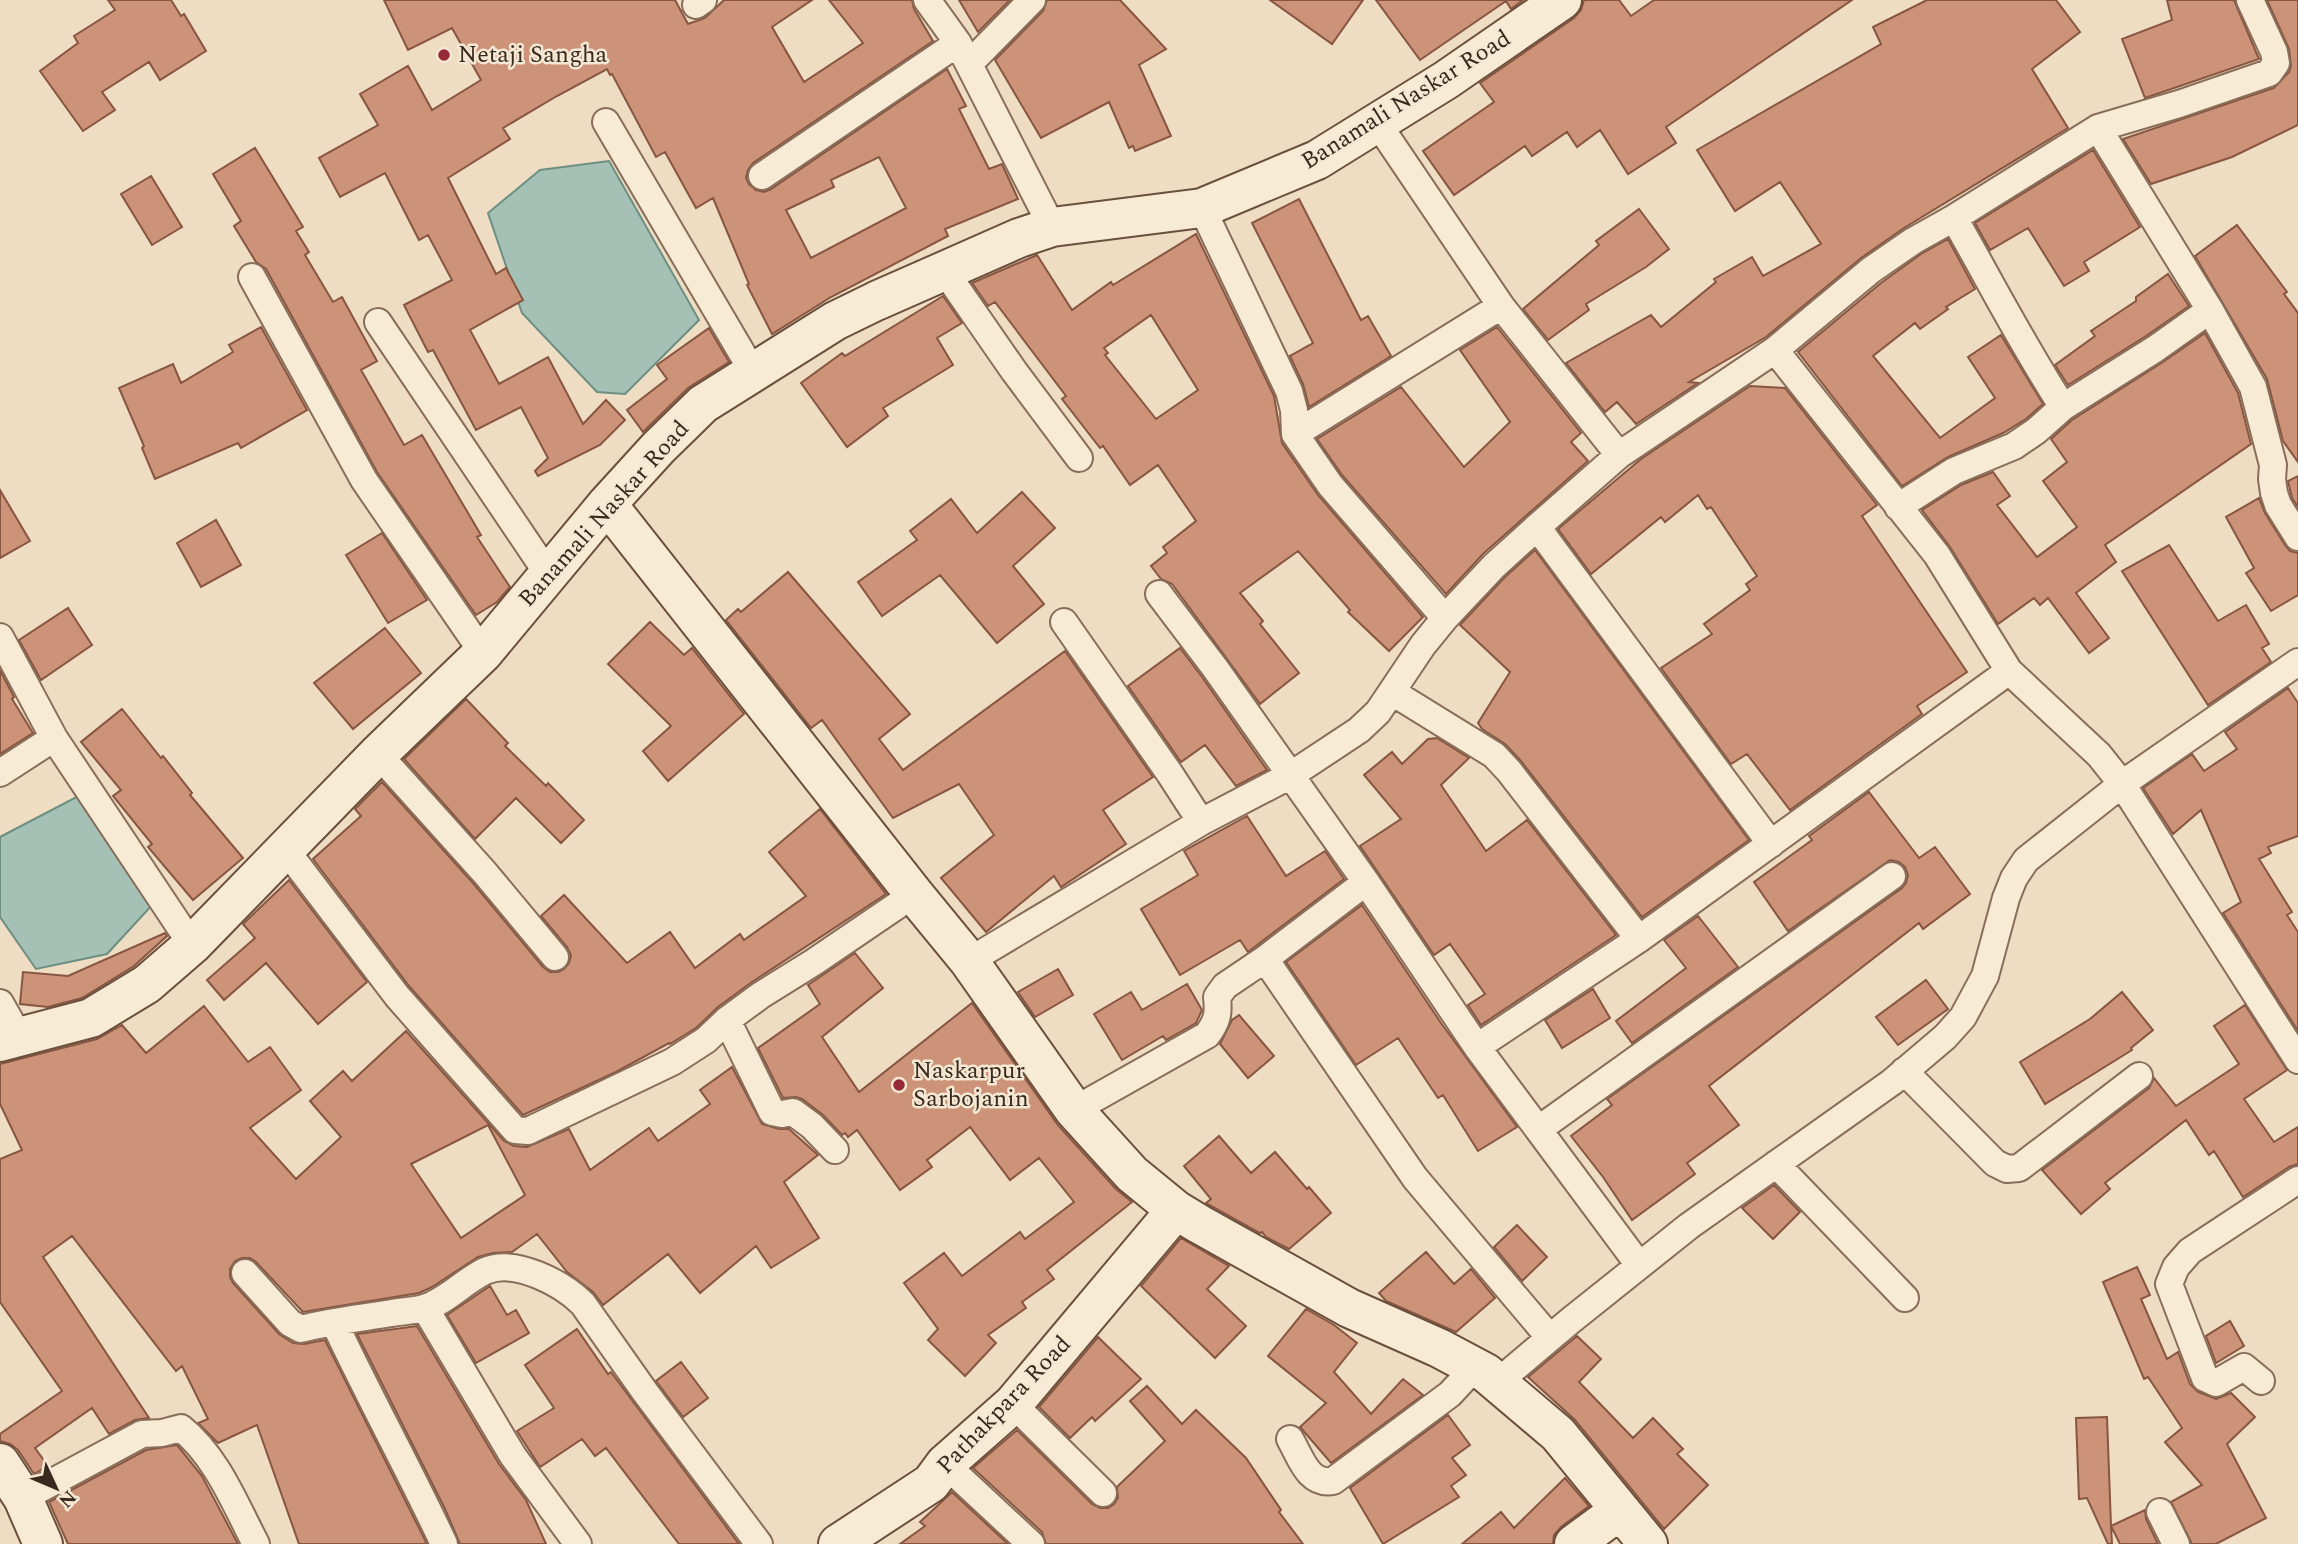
<svg xmlns="http://www.w3.org/2000/svg" width="2298" height="1544" viewBox="0 0 2298 1544" font-family="Spectral,serif">
	<style>
		.water { fill: #a5c1b6; stroke: #6c8f82; stroke-width: 2 }
		.building { fill: #cc9379; stroke: #875540; stroke-width: 2; fill-rule: evenodd }
		.lines { fill: none; stroke-linecap: round; stroke-linejoin: round }
		.street-casing { stroke: #886e5a; stroke-width: 30 }
		.secondary-casing { stroke: #6a4f3d; stroke-width: 42 }
		.street { stroke: #f8ebd6; stroke-width: 26 }
		.secondary { stroke: #f8ebd6; stroke-width: 38 }
		.poi-dot { fill: #962a37; stroke: #f5e8d3; stroke-width: 2.5 }
		.labels { text-anchor: middle; dominant-baseline: central; stroke-width: 5; stroke-linejoin: round; paint-order: stroke }
		.poi-label { font-size: 24px; fill: #38281e; stroke: #f5e8d3; text-anchor: start }
		.street-label { font-size: 24px; fill: #38281e; stroke: #f5e8d3 }
	</style>
	<rect width="100%" height="100%" fill="#eedcc3"/>
	<!-- water -->
	<path class="water" d="M609,161L699,320L625,394L597,392L522,313L488,213L540,170Z
		M86,792L155,902L107,954L36,969L0,917V837Z"/>
	<!-- building -->
	<path class="building" d="M108,0H171L181,16L184,14L206,51L160,80L149,62L102,92L115,110L83,131L40,71L78,43L74,36L115,10Z
		M384,0H675L688,24L705,18L724,0H812L772,27L804,82L863,43L829,0H912L914,9L933,41L753,163L748,170L746,178L749,184L756,190L764,192L771,189L947,69L966,106L959,109L989,169L1002,164L1018,199L945,229L948,236L831,297L772,334L747,285L749,284L713,198L696,208L665,152L656,157L612,74L610,75L607,69L557,96L503,128L510,139L448,178L496,274L506,268L523,300L470,330L499,384L548,357L583,424L606,400L625,420L600,445L538,476L535,471L548,458L521,407L476,430L433,350L428,352L404,305L452,280L428,235L419,240L385,173L340,197L319,158L378,125L360,94L408,66L432,110L481,80L452,28L408,50ZM879,157L906,208L811,258L786,210L834,187L831,180Z
		M959,0H1010L978,32Z
		M1047,0H1120L1166,49L1139,65L1171,136L1135,151L1133,146L1129,148L1109,102L1041,138L995,60L1043,11Z
		M1270,0H1363L1332,44Z
		M1376,0H1523L1511,9L1506,1L1420,60Z
		M1584,0H1619L1631,16L1654,0H1852L1666,127L1676,143L1628,174L1600,130L1577,147L1567,132L1532,156L1525,146L1454,195L1423,151L1494,102L1480,83L1574,18L1581,10Z
		M1927,0H2056L2080,32L2032,69L2068,128L1904,228L1861,258L1766,337L1689,382L1698,383L1636,424L1617,402L1605,412L1566,363L1651,315L1661,327L1716,282L1714,279L1752,257L1763,276L1821,244L1780,182L1735,211L1697,150L1881,44L1873,27Z
		M2167,0H2234L2259,59L2145,98L2122,39L2172,20Z
		M2267,0H2298V125L2232,157L2151,184L2123,139L2274,88L2289,72L2291,66L2289,49Z
		M255,148L303,227L296,231L309,252L305,255L333,302L342,297L377,361L361,370L404,445L422,435L481,535L477,537L510,587L497,602L476,615L377,472L266,269L256,262L234,226L241,221L213,174Z
		M2093,150L2140,227L2084,262L2089,271L2064,286L2028,228L1990,250L1975,223Z
		M151,176L182,227L152,245L121,194Z
		M1299,199L1361,320L1368,316L1391,356L1309,407L1303,384L1290,356L1313,343L1252,223Z
		M1639,209L1669,249L1646,267L1586,304L1589,310L1548,340L1523,309L1599,245L1596,241Z
		M2237,225L2287,292L2284,294L2298,313V462L2283,441L2267,379L2195,256Z
		M1196,234L1274,396L1282,443L1318,495L1423,617L1389,651L1348,612L1350,610L1298,551L1240,593L1263,621L1260,624L1299,673L1260,704L1172,584L1161,579L1151,566L1167,553L1163,547L1196,521L1158,465L1130,485L1103,446L1100,448L1062,399L1066,396L995,302L988,306L972,283L1037,255L1072,310L1111,282L1113,285ZM1151,315L1198,390L1156,419L1105,355L1108,353L1104,348Z
		M1948,239L1975,289L1946,307L1948,309L1920,329L1915,323L1873,356L1940,438L1995,398L1968,357L2001,335L2043,404L2026,419L2003,433L1948,457L1902,486L1798,352L1881,283L1921,254Z
		M2168,274L2189,306L2146,336L2068,385L2055,365L2095,336L2091,331L2136,301V297Z
		M943,296L962,323L937,338L953,365L883,408L888,416L847,447L801,383L842,353L845,356Z
		M261,327L307,410L241,448L238,443L155,479L142,448L144,446L119,388L173,364L181,383L233,352L229,345Z
		M1497,327L1581,433L1571,442L1588,461L1483,554L1446,594L1342,475L1317,439L1401,387L1464,467L1510,422L1460,350Z
		M709,328L729,362L688,388L643,432L627,410L667,379L657,365Z
		M2205,333L2238,393L2251,444L2105,545L2116,562L2076,593L2109,638L2089,653L2048,598L2040,605L2034,598L1998,624L1950,547L1922,510L1961,485L1993,472L2010,496L1997,505L2037,557L2077,527L2043,481L2067,462L2051,439L2072,420L2163,362Z
		M1750,386L1785,388L1877,505L1862,516L1967,672L1917,706L1922,714L1790,810L1747,754L1731,764L1661,668L1712,634L1704,624L1750,590L1746,584L1757,576L1711,507L1707,509L1698,495L1665,522L1661,517L1591,574L1558,529L1641,459Z
		M2298,476V507L2292,498L2288,481Z
		M0,490L30,541L0,558Z
		M1022,492L1055,528L1013,566L1044,604L997,643L940,575L882,616L858,582L917,540L910,531L951,499L977,533Z
		M2259,498L2265,513L2285,545L2290,551L2298,553V595L2271,611L2246,573L2254,568L2226,517Z
		M216,520L241,565L201,587L177,543Z
		M382,533L427,600L388,623L346,555Z
		M2169,545L2218,621L2246,605L2269,644L2262,648L2271,662L2208,705L2122,571Z
		M1535,550L1749,840L1642,917L1521,761L1505,744L1482,729L1478,723L1510,672L1460,625L1505,577Z
		M788,572L910,714L879,739L903,770L1065,651L1153,777L1103,810L1126,844L1061,887L1054,876L986,932L941,878L994,835L959,784L893,818L822,720L811,728L726,620L738,609L741,612Z
		M68,608L92,645L41,680L19,640Z
		M650,622L684,655L692,648L744,714L668,781L643,751L671,726L608,664Z
		M385,628L421,673L353,729L314,683Z
		M1180,648L1202,677L1267,770L1236,786L1205,745L1181,762L1128,686Z
		M0,670L14,697L12,699L33,733L0,754Z
		M2288,688L2298,703V836L2268,847L2271,853L2259,859L2292,912L2287,915L2298,932V1031L2223,913L2241,902L2201,810L2173,834L2143,788L2192,754L2204,771L2237,749L2225,732Z
		M466,699L508,743L505,746L546,786L548,783L584,820L561,843L516,798L475,839L404,759Z
		M122,709L161,758L163,756L192,793L190,795L243,858L193,900L148,847L152,844L113,796L121,790L81,742Z
		M1437,738L1469,758L1441,785L1486,851L1527,820L1616,935L1481,1025L1468,1005L1485,994L1450,944L1434,955L1360,846L1401,819L1364,775L1392,752L1402,764L1428,739Z
		M382,782L473,883L543,967L550,972H558L564,969L569,963L571,955L567,947L541,916L564,895L627,963L670,932L695,968L740,934L744,940L806,896L769,852L820,809L886,894L752,982L718,1007L696,1028L670,1044L669,1043L616,1072L523,1115L409,986L313,859L361,816L355,809Z
		M1869,792L1919,858L1935,847L1970,894L1923,929L1919,923L1709,1086L1739,1125L1687,1163L1695,1174L1632,1220L1603,1177L1571,1136L1612,1105L1607,1099L1902,888L1906,883L1908,875L1905,867L1899,862L1890,860L1788,931L1754,882L1812,840L1809,836Z
		M1247,816L1286,876L1325,851L1344,879L1248,952L1240,940L1180,975L1141,909L1198,875L1184,851Z
		M289,880L367,982L318,1024L266,963L224,1000L207,980L255,938L243,924Z
		M1362,905L1441,1023L1517,1127L1478,1151L1443,1095L1438,1098L1398,1038L1356,1065L1286,962Z
		M1698,916L1738,967L1632,1043L1616,1021L1686,968L1664,940Z
		M165,933L167,936L134,966L82,998L48,1007L20,1004L23,972L68,976Z
		M855,953L883,988L822,1037L859,1092L972,1003L1058,1125L1116,1189L1132,1202L1047,1270L1054,1279L1022,1302L1026,1308L988,1335L996,1343L965,1376L928,1340L938,1329L904,1283L944,1253L962,1276L1020,1232L1025,1239L1074,1202L1039,1158L1010,1180L970,1127L927,1160L932,1167L900,1190L857,1130L848,1137L845,1133L842,1135L823,1115L802,1099L796,1097L783,1098L758,1048L820,1004L808,985Z
		M1058,969L1073,995L1035,1017L1018,992Z
		M1926,980L1948,1009L1898,1045L1876,1017Z
		M1187,984L1202,1010L1196,1023L1166,1040L1163,1036L1122,1060L1094,1014L1131,992L1142,1010Z
		M1593,989L1610,1018L1562,1048L1545,1020Z
		M2122,992L2153,1030L2131,1048L2132,1050L2045,1104L2020,1062L2090,1019Z
		M2245,1005L2287,1070L2244,1099L2274,1142L2298,1127V1164L2289,1167L2243,1197L2214,1151L2209,1155L2186,1120L2105,1183L2110,1189L2081,1214L2042,1170L2149,1088L2154,1078L2176,1106L2239,1064L2214,1026Z
		M204,1006L248,1062L270,1047L301,1090L250,1128L296,1179L341,1137L310,1101L343,1071L352,1081L406,1031L504,1141L514,1146L527,1147L569,1129L590,1170L649,1128L658,1141L710,1104L700,1090L732,1067L762,1124L779,1129H789L818,1155L784,1182L819,1238L771,1268L756,1246L700,1293L668,1254L603,1305L593,1292L567,1272L537,1234L512,1252L493,1253L478,1257L432,1287L419,1293L303,1312L256,1262L250,1258H242L235,1261L230,1269V1277L233,1283L279,1334L293,1343L304,1344L325,1340L427,1544H299L257,1425L218,1443L198,1423L208,1419L182,1366L176,1371L72,1236L43,1257L149,1418L135,1420L109,1434L92,1408L35,1448L48,1466L34,1474L18,1450L10,1444L0,1441V1434L62,1391L0,1302V1159L22,1150L0,1104V1064L97,1039L122,1025L146,1053ZM488,1125L525,1195L461,1238L411,1164Z
		M1239,1015L1274,1056L1248,1078L1220,1044L1232,1020Z
		M1219,1136L1251,1173L1275,1152L1307,1189L1309,1187L1331,1213L1289,1249L1266,1237L1262,1232L1260,1233L1206,1203L1211,1199L1184,1166Z
		M1774,1185L1800,1212L1773,1239L1742,1208Z
		M1517,1225L1547,1257L1522,1281L1494,1247Z
		M1181,1238L1229,1266L1207,1289L1246,1326L1215,1358L1141,1286Z
		M1426,1252L1454,1284L1471,1269L1495,1298L1456,1332L1386,1301L1379,1293Z
		M2137,1267L2150,1295L2141,1299L2167,1359L2178,1352L2190,1384L2198,1392L2216,1399L2231,1393L2255,1417L2227,1444L2266,1518L2216,1544H2192L2171,1502L2202,1485L2165,1442L2182,1428L2148,1377L2144,1379L2103,1282Z
		M490,1286L507,1315L516,1310L529,1333L476,1363L447,1315Z
		M1306,1309L1334,1325L1357,1343L1334,1372L1371,1414L1403,1379L1423,1395L1331,1463L1300,1427L1326,1403L1268,1356Z
		M2230,1321L2244,1346L2216,1363L2206,1336Z
		M417,1326L499,1464L526,1500L546,1544H460L445,1509L357,1334Z
		M577,1329L608,1374L611,1372L739,1544H679L606,1448L595,1456L582,1439L540,1467L517,1431L554,1408L525,1365Z
		M1577,1336L1601,1359L1579,1382L1633,1438L1653,1418L1683,1449L1677,1454L1708,1485L1664,1529L1575,1420L1528,1377Z
		M1098,1337L1141,1379L1095,1421L1092,1417L1070,1438L1039,1407Z
		M681,1362L708,1398L683,1417L656,1381Z
		M1147,1386L1182,1424L1196,1410L1246,1458L1281,1510L1279,1512L1303,1544H1046L1042,1532L973,1468L1017,1430L1092,1504L1100,1508H1108L1114,1504L1118,1498L1117,1487L1165,1441L1130,1401Z
		M1448,1415L1470,1445L1452,1458L1466,1475L1451,1486L1459,1497L1383,1544L1350,1488Z
		M2107,1417L2111,1526L2112,1544H2108L2087,1498L2079,1499L2076,1418Z
		M177,1445L202,1476L238,1544H68L49,1502L146,1450Z
		M1565,1478L1589,1506L1561,1527L1554,1535L1553,1544H1462L1501,1512L1514,1528Z
		M952,1492L1008,1544H900L925,1526L920,1522Z
		M2145,1510L2146,1519L2158,1544H2120L2111,1526Z"/>
	<g class="lines">
		<!-- street casing -->
		<g class="street-casing">
			<path id="street" d="M927,0L958,43L1052,227
				M2250,0L2274,52L2276,63L2269,73L2179,104L2098,128L2210,310L2253,387L2273,465L2272,479L2274,493L2278,505L2298,537
				M696,5L703,0
				M969,64L1032,0
				M606,122L753,372
				M1378,124L1501,306L1619,455
				M762,176L958,43
				M1202,208L1289,391L1294,410L1295,434L1330,485L1445,618
				M1954,218C1990,281 2023,346 2063,407
				M944,270L1014,371L1079,458
				M252,277L364,480L483,653
				M378,322L548,574
				M1775,350L1871,270L1913,241L1954,218L2098,128
				M1295,434L1501,306
				M1898,507L1954,471L2014,446L2036,431L2063,407L2155,349L2210,310
				M1537,527L1771,844
				M1159,594L1215,668L1366,882L1477,1047L1639,1265
				M1064,622L1170,774L1201,822
				M0,637L54,738L192,945
				M1392,692L1494,755L1509,771L1639,939
				M378,754L485,873L555,957
				M0,773L54,738
				M286,850L397,996L515,1130L528,1131L672,1062L706,1040L727,1020L761,995L814,962L914,894
				M1265,959L1415,1178L1550,1338
				M969,961L1201,822L1291,775L1359,730L1378,712L1423,645L1445,618L1494,566L1537,527L1619,455L1775,350L1937,555L2009,671L2099,755L2122,784L2298,1060
				M0,1003L20,1038
				M727,1020L772,1112L782,1114L793,1112L812,1126L835,1150
				M1477,1047L1639,939L2009,671
				M1904,1071L1995,1163L2007,1169L2019,1168L2139,1076
				M1074,1110L1207,1035C1217,1022 1219,1014 1217,997L1225,986L1265,959L1366,882
				M1539,1129L1892,876
				M1776,1164L1905,1298
				M245,1273L290,1323L301,1329C331,1321 362,1318 392,1313C402,1311 414,1311 424,1308C447,1301 464,1281 485,1271C515,1258 562,1283 583,1304L645,1392L759,1544
				M425,1308L513,1456L578,1544
				M334,1322C369,1397 409,1469 444,1544
				M2261,1381L2244,1367L2216,1383L2205,1378L2169,1284L2176,1267L2190,1251L2298,1180
				M1498,1382L1570,1321L1689,1226L1892,1082L1945,1037L1963,1017L1985,976L2006,898L2014,878L2026,860L2122,784L2298,662
				M1013,1404L1103,1493
				M1290,1439C1301,1458 1308,1485 1333,1481L1450,1394L1475,1367
				M945,1464L1031,1544
				M23,1498L142,1434L162,1433L181,1428C217,1457 235,1504 256,1544
				M2160,1512L2176,1544"/>
		</g>
		<!-- secondary casing -->
		<g class="secondary-casing">
			<path id="secondary" d="M607,504L914,894L969,961L1074,1110L1132,1174L1176,1210L1199,1224L1349,1308L1439,1348L1486,1373L1558,1434L1648,1544
				M0,1042L91,1018L147,984L192,945L378,754L483,653L607,504L658,448L703,404L835,321L876,301L1019,238L1052,227L1202,208L1317,160L1446,80L1562,0
				M0,1463L23,1498L43,1544
				M838,1544L931,1483L945,1464L1013,1404L1176,1210
				M1574,1544L1619,1511"/>
		</g>
		<!-- street -->
		<use href="#street" class="street"/>
		<!-- secondary -->
		<use href="#secondary" class="secondary"/>
	</g>
	<!-- markers -->
	<g class="poi-dot">
		<circle cx="444" cy="55" r="7"/>
		<circle cx="899" cy="1085" r="7"/>
	</g>
	<g class="labels">
		<!-- poi labels -->
		<g class="poi-label">
			<text x="458" y="55">Netaji Sangha</text>
			<text x="913" y="1071">Naskarpur<tspan x="913" dy="28">Sarbojanin</tspan></text>
		</g>
		<!-- street labels -->
		<g class="street-label">
			<text transform="translate(1406 100) rotate(-32)">Banamali Naskar Road</text>
			<text transform="translate(604 514) rotate(-48)">Banamali Naskar Road</text>
			<text transform="translate(1004 1405) rotate(-46)">Pathakpara Road</text>
		</g>
	</g>
	<!-- north arrow -->
	<g transform="translate(56 1488) rotate(134)" stroke="#f5e8d3" stroke-width="5" paint-order="stroke">
	<path d="M0-5L12 26L0 18L-12 26Z" fill="#38281e"/>
	<text y="-10" font-size="19" font-weight="bold" text-anchor="middle" fill="#38281e">N</text>
	</g>
</svg>
